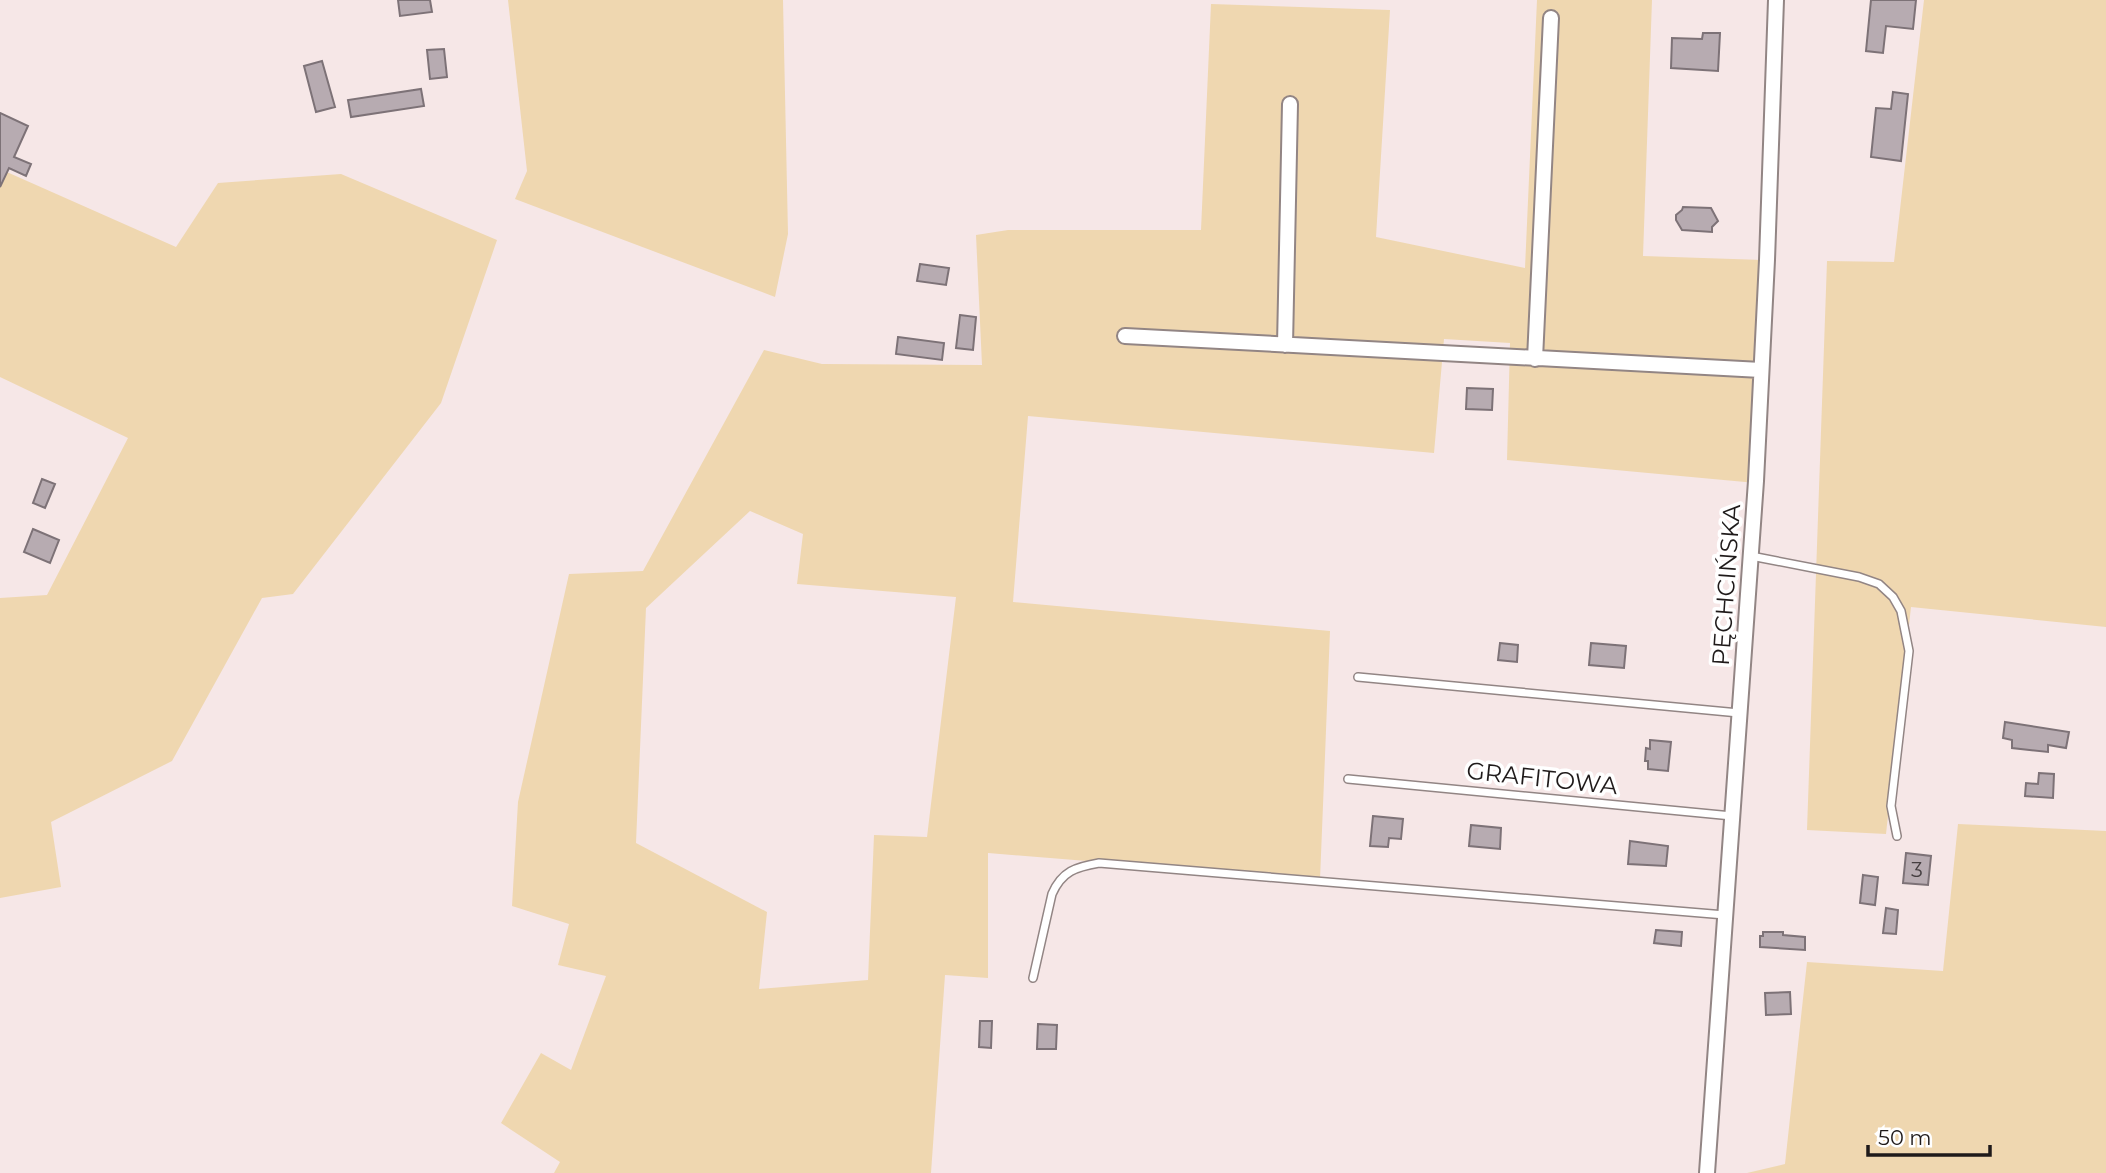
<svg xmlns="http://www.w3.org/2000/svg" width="2106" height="1173" viewBox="0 0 2106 1173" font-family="Montserrat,sans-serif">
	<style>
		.green { fill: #efd7b0; fill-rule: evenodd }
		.building { fill: #b7abb1; stroke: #7d7277; stroke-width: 2 }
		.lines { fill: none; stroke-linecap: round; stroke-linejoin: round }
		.service-casing { stroke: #928584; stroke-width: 10 }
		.minor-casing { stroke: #928584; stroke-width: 18 }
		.service { stroke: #fff; stroke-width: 7 }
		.minor { stroke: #fff; stroke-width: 14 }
		.labels { text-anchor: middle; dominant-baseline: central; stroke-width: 7; stroke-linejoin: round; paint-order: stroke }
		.number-label { font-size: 21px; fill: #453e40 }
		.street-label { font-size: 24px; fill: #1f1a1a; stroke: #fff }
	</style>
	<rect width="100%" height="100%" fill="#f6e7e7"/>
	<!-- green -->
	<path class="green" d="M508,0H783L788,234L775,297L515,199L527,171Z
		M1537,0H1652L1643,256L1763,260L1756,483L1507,460L1510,343L1444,339L1434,453L1028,416L1013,602L1330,631L1320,880L988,853V978L945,975L931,1173H554L560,1162L501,1123L541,1053L571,1070L606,976L558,965L569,924L512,906L518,802L569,574L643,571L764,350L822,364L982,365L976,235L1008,230H1201L1211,4L1390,10L1376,237L1525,268ZM750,511L803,534L797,584L956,597L927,837L874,835L868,980L759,989L767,912L636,843L646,608Z
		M1924,0H2106V627L1911,607L1886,834L1807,830L1827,261L1894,262Z
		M0,169L176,247L218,183L341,174L497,240L441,403L293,594L262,598L172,761L51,822L61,887L0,898V598L47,595L128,438L0,377Z
		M1958,824L2106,831V1173H1747L1785,1164L1807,962L1943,971Z"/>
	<!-- building -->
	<path class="building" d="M398,0H430L432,12L400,16Z
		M1871,0H1916L1913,29L1886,26L1883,53L1866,51Z
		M1703,33H1720L1718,71L1671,68L1672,38L1702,39Z
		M444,49L447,77L430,79L427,50Z
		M322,61L335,107L316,112L304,66Z
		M421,89L424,106L351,117L348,100Z
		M1893,92L1908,94L1901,161L1871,157L1876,108L1891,109Z
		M0,113L28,126L14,157L31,164L26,176L9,168L0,187Z
		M1683,207L1711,208L1718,221L1712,227V232L1682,230L1676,220V215L1682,210Z
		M920,264L949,268L946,285L917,281Z
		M960,315L976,317L973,350L956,348Z
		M898,337L944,343L942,360L896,354Z
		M1467,388L1493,389L1492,410L1466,409Z
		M42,479L55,484L45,508L33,503Z
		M33,529L59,540L50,563L24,552Z
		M1500,643L1518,645L1517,662L1498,660Z
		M1591,643L1626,646L1624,668L1589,665Z
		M2005,722L2069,732L2066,748L2048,745V752L2012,748V740L2003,738Z
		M1650,740L1671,742L1668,771L1648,769V761H1645L1646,748L1650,749Z
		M2039,773L2054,774L2053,798L2025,796L2026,783L2038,784Z
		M1373,816L1403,819L1401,839L1389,838L1388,847L1370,846Z
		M1471,825L1501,828L1500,849L1469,846Z
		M1630,841L1668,846L1666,866L1628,864Z
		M1906,853L1931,856L1928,885L1903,883Z
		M1863,875L1878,877L1875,905L1860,903Z
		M1886,908L1898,910L1896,934L1883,933Z
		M1656,930L1682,932L1681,946L1654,943Z
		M1763,932H1783V935L1805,937V950L1760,947V936H1763Z
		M1790,992L1791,1014L1766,1015L1765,993Z
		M980,1021H992L991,1048L979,1047Z
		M1038,1024L1057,1025L1056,1049H1037Z"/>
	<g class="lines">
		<!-- service casing -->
		<g class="service-casing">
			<path id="service" d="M1751,556L1859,577L1879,584L1893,597L1901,611L1909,651L1891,806L1897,836
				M1358,677L1739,713
				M1348,779L1732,816
				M1033,978L1052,894C1062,871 1076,867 1099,863L1725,915"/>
		</g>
		<!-- minor casing -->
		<g class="minor-casing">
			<path id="minor" d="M1125,336L1761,370
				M1285,345L1290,104
				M1535,359L1551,18
				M1707,1173L1756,481L1767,260L1776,0"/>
		</g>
		<!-- service -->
		<use href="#service" class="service"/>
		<!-- minor -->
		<use href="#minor" class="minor"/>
	</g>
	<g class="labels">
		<!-- number labels -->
		<g class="number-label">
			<text x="1917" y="869">3</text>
		</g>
		<!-- street labels -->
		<g class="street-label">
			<text transform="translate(1726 585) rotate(-86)">PĘCHCIŃSKA</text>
			<text transform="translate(1542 778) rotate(6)">GRAFITOWA</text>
		</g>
	</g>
	<!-- scale -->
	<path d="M1868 1145v10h122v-10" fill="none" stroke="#1f1a1a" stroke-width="3.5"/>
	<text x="1878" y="1145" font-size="21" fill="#1f1a1a" stroke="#ffffff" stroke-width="5" paint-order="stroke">50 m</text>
</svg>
